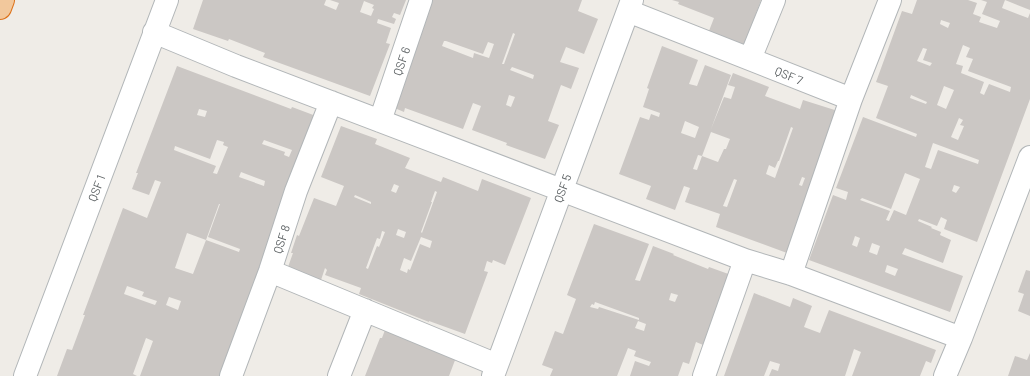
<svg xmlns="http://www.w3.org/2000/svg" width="1030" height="376" viewBox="0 0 1030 376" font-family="Barlow,sans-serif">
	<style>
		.building { fill: #cbc7c4; fill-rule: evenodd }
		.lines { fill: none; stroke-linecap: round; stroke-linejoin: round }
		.street-casing { stroke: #b2b6b8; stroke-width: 24 }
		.highway-casing { stroke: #dd721a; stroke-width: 24 }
		.street { stroke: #fff; stroke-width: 22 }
		.highway { stroke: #f2c89c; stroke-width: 22 }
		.labels { text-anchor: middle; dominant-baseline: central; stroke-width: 3; stroke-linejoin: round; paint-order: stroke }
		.street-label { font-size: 12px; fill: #5f6466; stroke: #fff }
	</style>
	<rect width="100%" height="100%" fill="#efece7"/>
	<!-- building -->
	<path class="building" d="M203,0H326L324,5L336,10L339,3L330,0H406L400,15L394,13L392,17L396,19L394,24L378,19L377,23L391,28L386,43L390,44L370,96L263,57L265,53L229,39L228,41L193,29ZM364,1L374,5L372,8L374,9L371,16L360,12Z
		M431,0H582L578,11L598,19L584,54L566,47L560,62L579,68L571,89L561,85L548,121L559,125L545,159L506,145L507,143L472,130L481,106L473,103L463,129L405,108L404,112L390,106ZM513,33L515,34L504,64H502ZM444,41H446L483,54L488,42L494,44L489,58L474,53L473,58L442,46ZM512,67L534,75L533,79L510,70ZM509,95L515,97L511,107L506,105Z
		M672,0H761L742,51L707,36L714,18L678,4L679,2Z
		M917,0H968L977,3L973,14L981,17L979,22L997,28L1000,21L982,14L987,2L981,0H1030V10L1005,0L1002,8L1028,18L1030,13V99L977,242L944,229L947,220L941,217L937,226L919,219L918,221L932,227L931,228L941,232L940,235L951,240L943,263L905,248L902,254L963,276L950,312L809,260L833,195L846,200L848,192L836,188L863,117L916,137L917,134L876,118L888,86L876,82L902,11L912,14ZM941,20L950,23L948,28L940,24ZM963,45L970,48L966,57L973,59L968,71L1011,87L1010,92L989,84L984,95L980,93L984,82L961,73L963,66L956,64ZM923,48L927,49L923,60L932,63L930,66L917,61ZM944,86L954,90L946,109L937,105ZM911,95L927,102L926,104L910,98ZM959,118L963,120L960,125L964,126L958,140L951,137ZM933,143L979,160L978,164L938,150L931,169L925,167ZM905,173L920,179L906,215L894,210L889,221L886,220L890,211L860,200L862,198L891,209ZM954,185L960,187L956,193L952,191ZM855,236L860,238L857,247L852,245ZM872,243L880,246L877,255L869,252ZM887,265L898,269L895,276L885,272Z
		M662,46L698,60L689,84L697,86L705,65L731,75L711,129L724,97L731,99L735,87L728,85L733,73L769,87L765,96L800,109L803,100L841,112L828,135L814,172L818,173L787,253L716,227L720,214L685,202L690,188L684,186L675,210L646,199L651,186L619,174L640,117L649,120L651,114L659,117L660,113L643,107L649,89L647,88ZM685,121L699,127L695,138L681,133ZM791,127L793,128L775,178L766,174L769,165L775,168L778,161H779ZM711,132L730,139L726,149H724L718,162L702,156L697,170L693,169L698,155L702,156ZM802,177L805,178L802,186L799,185ZM734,179L737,180L727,207L723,206Z
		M177,66L291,109L292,107L316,116L221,376H140L153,341L146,338L133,374L137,376H57L67,349L72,350L85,315H83L123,208L147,218L161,182L155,180L149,195L132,189L138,173H136ZM199,109L207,111L205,117L197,115ZM217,140L224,142L223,145L228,147L217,174L213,173L216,166L174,150L175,146L210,159ZM264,140L292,150L289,157L284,155L285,152L262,144ZM241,172L265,181L264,186L239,177ZM219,204H220L208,237L240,249L239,252L206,240L193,274L175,268L187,233L206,240ZM127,286L144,292L142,296L157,301L155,305L124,294ZM169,297L181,301L178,310L166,305Z
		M341,126L377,139L375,144L410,158L405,168L441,182L443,177L478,191L482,179L531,198L505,265L493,260L492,263L487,261L484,271L488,272L465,334L429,321V322L359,294L361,288L325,275L327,270L325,268L321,280L288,267L293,253H291L297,235L299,236L314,198L336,206L344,186L321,177ZM394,184L399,186L396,193L391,191ZM435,191L437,192L422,233L421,232L432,202H431ZM355,195L371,202V204L354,197ZM398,229L406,232L404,238L396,235ZM382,231L385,232L379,247L377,246L368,269L366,268L377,238L380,239ZM421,237L432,241L430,248L420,244L410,270L408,269L407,273L400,270L404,258L411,261Z
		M594,224L649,244L635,280L640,281L653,246L674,254L673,255L708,269L709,267L734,276L708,347L696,342L689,364L683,362L678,376H630L635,361L649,366L651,362L634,356L636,351L628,348L617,376H550L553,369L542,365L555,331L563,334L576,299L567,295ZM671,293L678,295L675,302L669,300ZM595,302L639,318V320L599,307L598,309L590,307L592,304L594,305ZM638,321L646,324L644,331L635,328Z
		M1026,270L1030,271V316L1018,311L1024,294L1018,292Z
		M754,293L790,307L793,298L812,306L804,327L820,333L829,310L936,350L931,363L926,361L920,376H852L861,352L854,349L845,376H769L772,369L778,371L780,364L770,361L764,376H724Z
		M385,330L457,355L449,376H365L380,338H382Z
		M1030,353V376H1008L1015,356L1027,360Z"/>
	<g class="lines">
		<!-- street casing -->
		<g class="street-casing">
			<path id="street" d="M628,11L851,99
				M154,32L236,66L745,260L791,274L961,338
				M750,59L774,0
				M380,121L421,0
				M270,271L497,365
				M791,274L851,99L890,0
				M25,376L167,0
				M231,376L270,271L296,191L331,102
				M339,376L365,310
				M493,376L632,0
				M704,376L745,260
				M945,376L961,338L1030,157"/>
		</g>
		<!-- highway casing -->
		<g class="highway-casing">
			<path id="highway" d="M0,8L3,0"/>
		</g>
		<!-- street -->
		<use href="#street" class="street"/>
		<!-- highway -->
		<use href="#highway" class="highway"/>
	</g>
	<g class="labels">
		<!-- street labels -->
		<g class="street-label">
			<text transform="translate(401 61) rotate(-71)">QSF 6</text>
			<text transform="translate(789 75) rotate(22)">QSF 7</text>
			<text transform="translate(96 188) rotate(-69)">QSF 1</text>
			<text transform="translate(562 188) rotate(-70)">QSF 5</text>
			<text transform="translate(281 239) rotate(-72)">QSF 8</text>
		</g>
	</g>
</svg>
